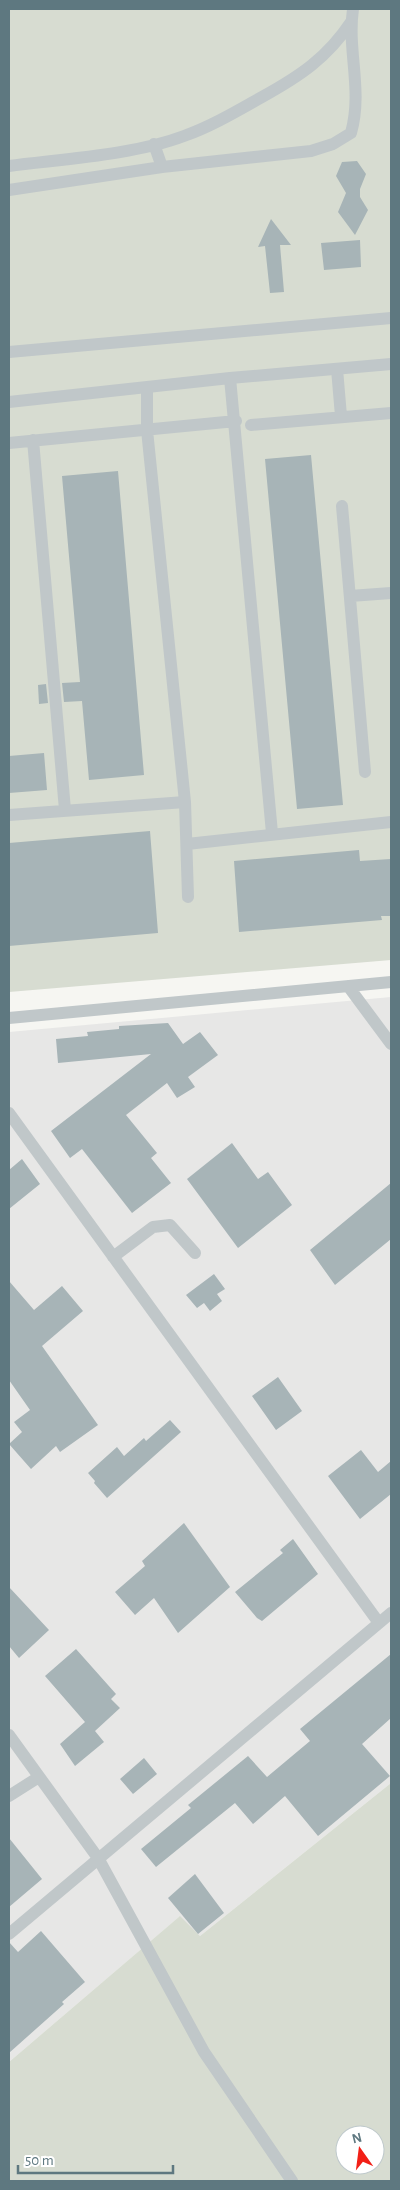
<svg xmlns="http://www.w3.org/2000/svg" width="400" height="2190" viewBox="0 0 400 2190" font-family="'Alegreya Sans',sans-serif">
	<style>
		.built { fill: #e7e7e6 }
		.green { fill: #d7dcd1; fill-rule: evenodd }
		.building { fill: #a7b4b7 }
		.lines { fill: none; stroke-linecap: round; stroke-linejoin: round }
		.lane { stroke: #c0c7c9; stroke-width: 12 }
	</style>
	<rect width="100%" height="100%" fill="#f6f6f2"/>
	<!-- built -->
	<path class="built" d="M391,997V1783L200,1936L179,1917L9,2062V1032Z"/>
	<!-- green -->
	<path class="green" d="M9,9H391V960L9,992Z
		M391,1783V2181H9V2062L180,1916L200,1936ZM345,2135H375V2165H345Z"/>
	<!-- building -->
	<path class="building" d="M357,161L366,174L360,189V197L368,210L355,235L338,212L346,193L336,176L342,162Z
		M271,219L291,245H280L284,292L270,293L265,246L258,247Z
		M360,240L361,267L324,270L321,243Z
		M311,455L343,805L297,809L265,459Z
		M118,471L144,775L89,780L82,701L64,702L62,683L80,682L62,476Z
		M46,684L48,703L39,704L38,685Z
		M44,753L47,790L9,793V756Z
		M150,831L158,933L9,946V843Z
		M359,850L360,861L391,859V916H381L382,920L239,932L234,861Z
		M168,1023L183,1044L200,1032L218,1055L188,1077L195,1087L177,1098L167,1083L126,1115L157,1153L151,1158L171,1183L132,1213L82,1149L70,1158L51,1131L151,1054L58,1063L56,1039L88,1036L87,1032L119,1029V1026Z
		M232,1143L258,1179L268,1172L292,1205L238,1248L187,1179Z
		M22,1159L40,1184L9,1209V1170Z
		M391,1183V1239L335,1285L310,1250Z
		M214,1274L225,1289L217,1294L222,1301L210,1311L204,1303L197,1308L186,1295Z
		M9,1281L34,1310L62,1286L83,1311L42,1346L98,1425L60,1452L56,1446L31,1469L9,1444L22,1432L14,1422L30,1410L9,1380Z
		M278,1377L302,1411L276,1430L252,1396Z
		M170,1420L181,1432L107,1498L94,1483L95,1481L88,1473L117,1447L124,1456L144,1438L146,1441Z
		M361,1450L378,1472L391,1461V1494L360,1519L328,1476Z
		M184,1523L230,1587L178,1633L154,1598L135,1615L115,1592L145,1566L142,1561Z
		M293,1539L318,1574L262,1621L257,1618L235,1592L283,1553L280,1550Z
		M9,1587L49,1630L19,1658L9,1646Z
		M76,1649L116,1694L111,1699L120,1708L95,1731L104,1742L75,1766L60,1744L85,1722L45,1676Z
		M391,1654V1718L362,1744L390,1776L318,1836L285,1796L253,1824L235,1803L156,1867L141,1849L191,1808L188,1805L248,1756L267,1777L310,1741L300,1729Z
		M144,1758L157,1774L133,1794L120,1779Z
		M9,1838L42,1879L9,1907Z
		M195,1874L224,1913L198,1934L168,1898Z
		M41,1931L85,1982L62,2002L64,2004L9,2053V1942L18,1952Z"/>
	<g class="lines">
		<!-- lane -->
		<path class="lane" d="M154,144L162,167
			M9,166C62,159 134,155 184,136C212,126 237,111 262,97C300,76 327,58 351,22
			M9,190L162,167L311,151L333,144L351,133C363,90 347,51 353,9
			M9,352L391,318
			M337,369L341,416
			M230,378L272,833
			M147,388V430L185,802L188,897
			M9,402L230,378L391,364
			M251,425L391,413
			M33,440L65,810
			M9,443L236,421
			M342,506L365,772
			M350,596L391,593
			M9,815L185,802
			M187,844L391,822
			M348,986L391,1044
			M9,1018L391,982
			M9,1113L379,1623
			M113,1257L153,1227L170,1225L195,1253
			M9,1735L98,1858L204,2052L292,2181
			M9,1796L39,1777
			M9,1934L391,1613"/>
	</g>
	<!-- border -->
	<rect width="400" height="2190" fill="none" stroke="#5e7880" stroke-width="20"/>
	<!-- north arrow -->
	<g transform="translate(360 2150) rotate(346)"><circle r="24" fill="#ffffff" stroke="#bfc9cc"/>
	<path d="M0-4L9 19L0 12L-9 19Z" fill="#f22017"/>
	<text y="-8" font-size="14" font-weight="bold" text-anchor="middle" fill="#5e7880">N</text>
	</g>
	<!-- scale -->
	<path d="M18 2165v8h155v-8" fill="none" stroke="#5e7880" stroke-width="2.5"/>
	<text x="25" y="2165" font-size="15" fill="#5e7880" stroke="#ffffff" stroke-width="4" paint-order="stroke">50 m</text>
</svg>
